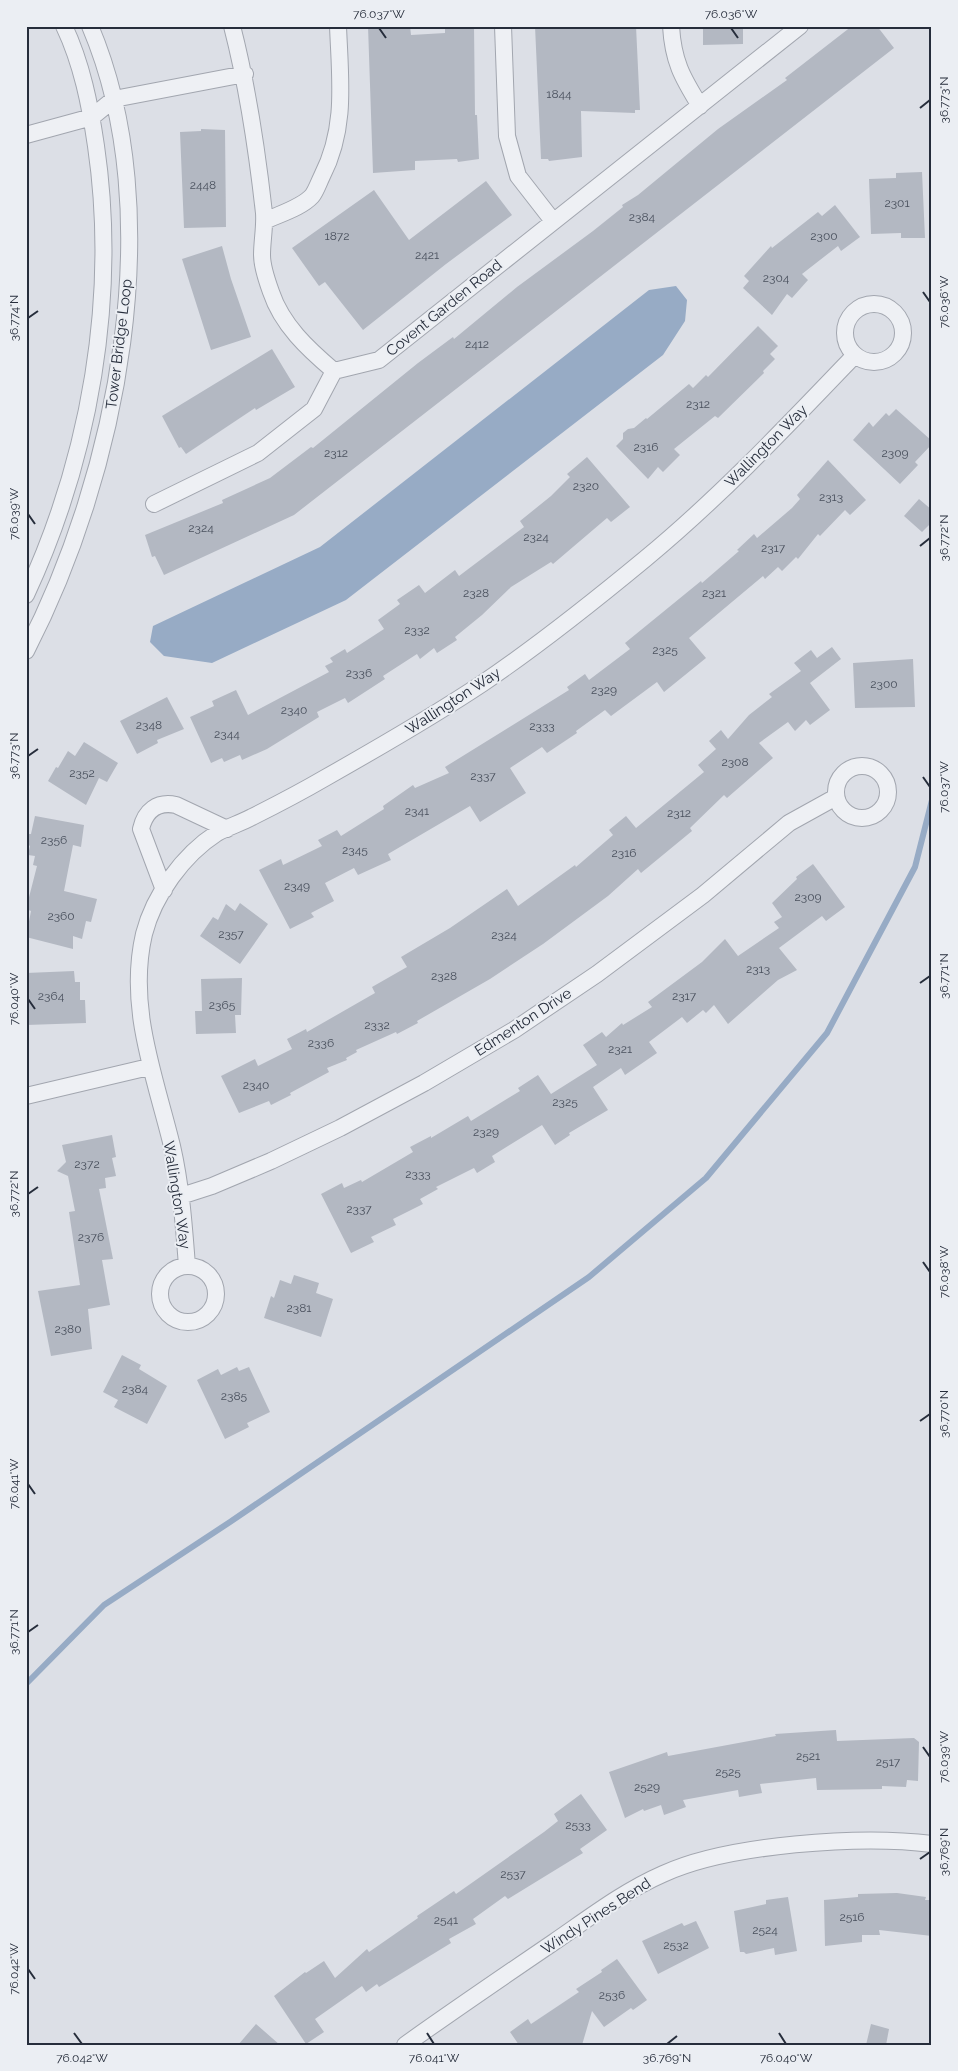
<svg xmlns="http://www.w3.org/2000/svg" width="958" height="2071" viewBox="0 0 958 2071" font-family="Raleway,sans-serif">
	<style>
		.water { fill: #97abc5 }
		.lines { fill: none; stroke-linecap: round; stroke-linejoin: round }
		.stream { stroke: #97abc5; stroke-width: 6 }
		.building { fill: #b3b8c2 }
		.minor-casing { stroke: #a2a6af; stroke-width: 18 }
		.minor { stroke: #eef0f4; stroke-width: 16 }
		.ticks { fill: none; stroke: #262d3b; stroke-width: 2 }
		.labels { text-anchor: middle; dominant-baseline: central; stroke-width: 4; stroke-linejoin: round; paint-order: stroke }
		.number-label { font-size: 12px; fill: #49505d }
		.street-label { font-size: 15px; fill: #262d3b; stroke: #ebeef3 }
		.neatline { fill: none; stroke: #262d3b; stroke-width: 2 }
		.ticks-label { font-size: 12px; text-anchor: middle; fill: #262d3b }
	</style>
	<rect width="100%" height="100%" fill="#dcdfe6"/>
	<!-- water -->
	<path class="water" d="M676,286L687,300L685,321L663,355L346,600L212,663L164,656L150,642L153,626L320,547L649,290Z"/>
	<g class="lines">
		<!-- stream -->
		<path class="stream" d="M26,1684L104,1605L230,1522L589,1277L706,1178L827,1033L915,867L932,800"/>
	</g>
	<!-- building -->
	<path class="building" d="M368,26H410L411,35L445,33V26H474L475,115H477L479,159L458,162L457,159L415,161V170L373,173Z
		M535,26H636L640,110H635V113L581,111L582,157L549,161L548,159H541Z
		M703,26H743V44L703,45Z
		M852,26H877L894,48L294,515L164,575L155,556L152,557L145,535L223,503L222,500L270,478L311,447L313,448L418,363L453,337L454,339L517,287L593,231L623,207L622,205L638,195L718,129L787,80L785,78Z
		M201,129L225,130L226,227L184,228L180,132L201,131Z
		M922,172L925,238H901V233L871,234L869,179L896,178V173Z
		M486,181L512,215L446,264L363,330L325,282L319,286L292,248L374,190L409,240Z
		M835,205L860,237L841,251L838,246L802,274L808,280L792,298L787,294L772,315L743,288L749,281L744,276L771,246L772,248L818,212L822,216Z
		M222,246L231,279L251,337L211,350L182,259Z
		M758,326L778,346L770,354L775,359L763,371L764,373L718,418L715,416L674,449L680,455L663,472L658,467L648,479L616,446L623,439V433L628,429L634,428L646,418L647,419L689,384L693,388L706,375L708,377Z
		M272,349L295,387L256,410L255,408L186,454L181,447L179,448L162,416Z
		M896,409L932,441V444L915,462L918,465L900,484L853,440L869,422L873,427L886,413L889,416Z
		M587,457L630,507L611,522L607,518L553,564L551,562L511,587L482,615L455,637L457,640L437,653L434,648L420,659L417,654L383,676L385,679L348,703L345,698L317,712L319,717L267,749L242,760L240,755L224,762L222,758L211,763L190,717L214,706L212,701L236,690L248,715L329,672L325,666L333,662L330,658L345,649L347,653L384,629L378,620L400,604L397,600L419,585L425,593L455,570L459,576L524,527L520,521L551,496L570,477L567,474Z
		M828,460L866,500L850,515L845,510L820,536L818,534L798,559L796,557L782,571L778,567L765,579L763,576L689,638L706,658L664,692L657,682L611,716L605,710L576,731L577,733L547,753L542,747L510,768L526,793L480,822L470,806L388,854L391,860L358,875L354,868L325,883L334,901L311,913L314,917L290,929L259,870L281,859L283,865L322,846L318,840L337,830L341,836L384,809L383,806L413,785L415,788L449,773L445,767L569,690L567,687L585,674L589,680L630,649L625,643L701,581L702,583L739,551L737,550L754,534L757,538L792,508L800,499L797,495Z
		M919,499L932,510V522L922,532L904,516Z
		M832,647L841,659L810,683L830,710L810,725L806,720L795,731L788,722L759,743L773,758L727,798L724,795L690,828L692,831L641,873L638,869L608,896L543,944L490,979L417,1021L418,1023L397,1034L396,1032L356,1050L357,1052L346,1058L347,1060L327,1068L329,1072L290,1093L291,1095L271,1105L269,1101L239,1113L221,1076L255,1059L258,1066L292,1049L287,1039L306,1029L307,1032L375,993L372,987L407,967L401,957L450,928L507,889L518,906L575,865L576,867L613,835L609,830L626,816L636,828L704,772L698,765L716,749L709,741L721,730L728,739L749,715L772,697L769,694L801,671L794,663L811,650L817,658Z
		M913,659L915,707L855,708L853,663Z
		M167,697L184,729L157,740L158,743L137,754L120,721Z
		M84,742L118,763L107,782L99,778L86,805L48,781L56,767L58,768L68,751L75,756Z
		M35,816L84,825L81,847L73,845L64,891L97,899L91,922L86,921L82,939L73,936V949L26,937L31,911L26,909L37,866L33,865L35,856L28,855L30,846L26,843V834H31Z
		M813,864L845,907L826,921L822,916L779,948L797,970L778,980L728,1024L714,1005L706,1013L703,1010L687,1023L682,1017L649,1042L657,1053L625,1075L621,1068L593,1087L608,1110L569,1133L570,1135L555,1145L542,1125L492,1156L495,1162L477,1173L474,1168L436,1187L438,1189L420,1199L423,1204L393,1219L396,1225L371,1237L374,1242L351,1253L321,1194L342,1183L344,1188L361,1180L362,1182L413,1152L410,1147L431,1136V1138L468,1116L471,1121L520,1091L518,1088L538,1075L551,1094L597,1065L583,1045L602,1032L606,1037L622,1023L623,1025L652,1007L648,1002L702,962L725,939L738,956L779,928L774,922L782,917L772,903L797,879L796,877Z
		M240,903L268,924L240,964L200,936L213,917L218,920L226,904L235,911Z
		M74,971L75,982H80V1000H85L86,1023L26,1025V973Z
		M242,978L241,1015H235L236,1033L196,1034L195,1011H202L201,979Z
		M112,1135L116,1157L112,1158L116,1176L105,1178L106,1188L99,1189L113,1259L102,1260L110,1305L88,1309L92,1349L51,1356L38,1291L80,1285L69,1212L75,1211L68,1176L57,1171L66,1162L62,1145Z
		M294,1275L319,1283L316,1293L333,1299L321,1337L264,1318L271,1296L274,1298L280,1280L291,1284Z
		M122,1355L141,1365L139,1369L167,1386L147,1424L114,1407L118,1400L103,1392Z
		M237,1367L239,1371L249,1367L270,1412L247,1423L249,1427L225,1439L197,1380L218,1369L221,1375Z
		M836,1730L837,1741L914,1738L919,1742L918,1781L907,1780L906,1787L882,1786V1789L817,1790L816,1778L760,1784L762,1793L739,1797L738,1790L683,1800L686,1807L664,1815L661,1805L644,1811L643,1809L625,1818L609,1772L667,1752L668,1756L776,1736L775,1734Z
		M581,1794L607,1830L580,1849L583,1853L508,1899L505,1896L473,1919L476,1924L449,1939L451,1943L379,1987L377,1984L366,1992L362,1986L315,2019L324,2032L306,2044L274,1996L305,1972L306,1973L324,1961L335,1978L367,1949L369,1952L418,1918L417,1916L454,1891L456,1894L544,1832L558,1821L554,1814Z
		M897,1893L926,1897L925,1900H932V1936L879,1930L880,1935H862V1942L825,1946L824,1900L858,1897V1894Z
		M788,1897L797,1951L775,1955L774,1948L746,1954L744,1952H740L734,1911L766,1904V1900Z
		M696,1921L709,1948L658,1974L642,1941L682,1923L684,1926Z
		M617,1959L647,2000L633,2010L631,2008L604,2027L592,2011L582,2045H519L510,2032L528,2019L531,2024L579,1992L576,1989L602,1972L601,1970Z
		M256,2024L280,2045H238Z
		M871,2024L889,2029L886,2045H866Z"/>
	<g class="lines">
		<!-- minor casing -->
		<g class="minor-casing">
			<path id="minor" d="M232,26C248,88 257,150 264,213C265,227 262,241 262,255C262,266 267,281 271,292C282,325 308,349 334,371
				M503,26L507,136L518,176L553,221
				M671,26C673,61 682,77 700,106
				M26,135L92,117L114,99L245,74
				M265,221C279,214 301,208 312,196C316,191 319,182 322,176C347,127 340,79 338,26
				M845 333a29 29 0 1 1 58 0a29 29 0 1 1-58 0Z
				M334,371L379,360L800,26
				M154,504L258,453L314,409L334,371
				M26,595C90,457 118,297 96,146C90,105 82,64 64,26
				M26,651C117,475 170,214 90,26
				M836 792a26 26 0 1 1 52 0a26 26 0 1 1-52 0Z
				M164,890L141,829C145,811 157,801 176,805L227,829
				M26,1096L149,1067
				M181,1196L212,1186L271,1161L340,1128L424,1083L514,1030L597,974L703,895L789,823L836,797
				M160 1294a28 28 0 1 1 56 0a28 28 0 1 1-56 0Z
				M187,1266C184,1226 181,1185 172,1146C155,1076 127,1007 144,934C154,895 183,855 217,833C228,827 241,823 252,817C276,805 301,792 325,778C378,748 432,717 483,683C539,645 593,602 645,559C720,497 787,426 855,355
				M405,2045C454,2010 504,1976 554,1942C589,1918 624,1891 663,1874C728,1844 861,1835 932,1844"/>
		</g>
		<!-- minor -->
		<use href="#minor" class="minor"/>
	</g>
	<!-- ticks -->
	<path class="ticks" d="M379,28L386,38M731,28L738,38M920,108L930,100M923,292L930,302M28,318L38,311M28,514L35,524M920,546L930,538M28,756L38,749M923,777L930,787M920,983L930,976M28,999L35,1009M28,1194L38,1187M923,1262L930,1272M920,1421L930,1414M28,1484L35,1494M28,1632L38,1625M923,1747L930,1757M920,1859L930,1852M28,1969L35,1979M74,2033L82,2044M427,2033L434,2044M779,2033L786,2044M667,2044L677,2036"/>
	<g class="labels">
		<!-- number labels -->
		<g class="number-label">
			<text x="559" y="94">1844</text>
			<text x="203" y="185">2448</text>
			<text x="897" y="203">2301</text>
			<text x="642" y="217">2384</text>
			<text x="337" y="236">1872</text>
			<text x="824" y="236">2300</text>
			<text x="427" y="255">2421</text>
			<text x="776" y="278">2304</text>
			<text x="477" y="344">2412</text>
			<text x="698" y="404">2312</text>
			<text x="646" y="447">2316</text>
			<text x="336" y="453">2312</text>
			<text x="895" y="453">2309</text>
			<text x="586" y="486">2320</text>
			<text x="831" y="497">2313</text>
			<text x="201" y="528">2324</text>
			<text x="536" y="537">2324</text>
			<text x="773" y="548">2317</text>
			<text x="476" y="593">2328</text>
			<text x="714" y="593">2321</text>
			<text x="417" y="630">2332</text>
			<text x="665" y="650">2325</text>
			<text x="359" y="673">2336</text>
			<text x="884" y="684">2300</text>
			<text x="604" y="690">2329</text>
			<text x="294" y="710">2340</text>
			<text x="149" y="725">2348</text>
			<text x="542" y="726">2333</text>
			<text x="227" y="734">2344</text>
			<text x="735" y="762">2308</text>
			<text x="82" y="773">2352</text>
			<text x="483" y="776">2337</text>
			<text x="417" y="811">2341</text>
			<text x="679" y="813">2312</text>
			<text x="54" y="840">2356</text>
			<text x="355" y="850">2345</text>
			<text x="624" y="853">2316</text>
			<text x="297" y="886">2349</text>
			<text x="808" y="897">2309</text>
			<text x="61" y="916">2360</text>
			<text x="231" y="934">2357</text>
			<text x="504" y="935">2324</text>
			<text x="758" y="969">2313</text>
			<text x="444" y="976">2328</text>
			<text x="51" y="996">2364</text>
			<text x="684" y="996">2317</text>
			<text x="222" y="1005">2365</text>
			<text x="377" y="1025">2332</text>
			<text x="321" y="1043">2336</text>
			<text x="620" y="1049">2321</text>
			<text x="256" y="1085">2340</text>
			<text x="565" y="1102">2325</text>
			<text x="486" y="1132">2329</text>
			<text x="87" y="1164">2372</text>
			<text x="418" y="1174">2333</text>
			<text x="359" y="1209">2337</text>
			<text x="91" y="1237">2376</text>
			<text x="299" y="1308">2381</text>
			<text x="68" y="1329">2380</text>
			<text x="135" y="1389">2384</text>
			<text x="234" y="1396">2385</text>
			<text x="808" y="1756">2521</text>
			<text x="888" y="1762">2517</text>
			<text x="728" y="1772">2525</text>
			<text x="647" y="1787">2529</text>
			<text x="578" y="1825">2533</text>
			<text x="513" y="1874">2537</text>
			<text x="852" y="1917">2516</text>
			<text x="446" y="1920">2541</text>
			<text x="765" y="1930">2524</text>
			<text x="676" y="1945">2532</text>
			<text x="612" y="1995">2536</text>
		</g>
		<!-- street labels -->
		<g class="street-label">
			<text transform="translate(444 308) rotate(-39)">Covent Garden Road</text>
			<text transform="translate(119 344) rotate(-83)">Tower Bridge Loop</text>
			<text transform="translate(766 446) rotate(-45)">Wallington Way</text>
			<text transform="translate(453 701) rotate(-33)">Wallington Way</text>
			<text transform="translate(523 1022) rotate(-33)">Edmenton Drive</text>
			<text transform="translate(177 1195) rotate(81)">Wallington Way</text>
			<text transform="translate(596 1916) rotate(-33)">Windy Pines Bend</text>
		</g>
	</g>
	<!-- border -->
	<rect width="958" height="2071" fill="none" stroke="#ebeef3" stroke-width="55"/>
	<rect x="28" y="28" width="902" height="2016" class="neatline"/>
	<g class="ticks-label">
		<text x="379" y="18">76.037°W</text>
		<text x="731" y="18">76.036°W</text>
		<text transform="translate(944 100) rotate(-90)" y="4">36.773°N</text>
		<text transform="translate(944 302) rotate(-90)" y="4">76.036°W</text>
		<text transform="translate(14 318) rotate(-90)" y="4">36.774°N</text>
		<text transform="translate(14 514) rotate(-90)" y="4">76.039°W</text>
		<text transform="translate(944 538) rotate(-90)" y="4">36.772°N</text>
		<text transform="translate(14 756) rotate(-90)" y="4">36.773°N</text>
		<text transform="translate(944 787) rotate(-90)" y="4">76.037°W</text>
		<text transform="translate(944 976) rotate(-90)" y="4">36.771°N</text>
		<text transform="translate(14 999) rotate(-90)" y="4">76.040°W</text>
		<text transform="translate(14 1194) rotate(-90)" y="4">36.772°N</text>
		<text transform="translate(944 1272) rotate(-90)" y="4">76.038°W</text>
		<text transform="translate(944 1414) rotate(-90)" y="4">36.770°N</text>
		<text transform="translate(14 1484) rotate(-90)" y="4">76.041°W</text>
		<text transform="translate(14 1632) rotate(-90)" y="4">36.771°N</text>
		<text transform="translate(944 1757) rotate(-90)" y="4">76.039°W</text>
		<text transform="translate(944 1852) rotate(-90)" y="4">36.769°N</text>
		<text transform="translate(14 1969) rotate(-90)" y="4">76.042°W</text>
		<text x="82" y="2062">76.042°W</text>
		<text x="434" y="2062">76.041°W</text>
		<text x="667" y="2062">36.769°N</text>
		<text x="786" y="2062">76.040°W</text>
	</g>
</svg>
